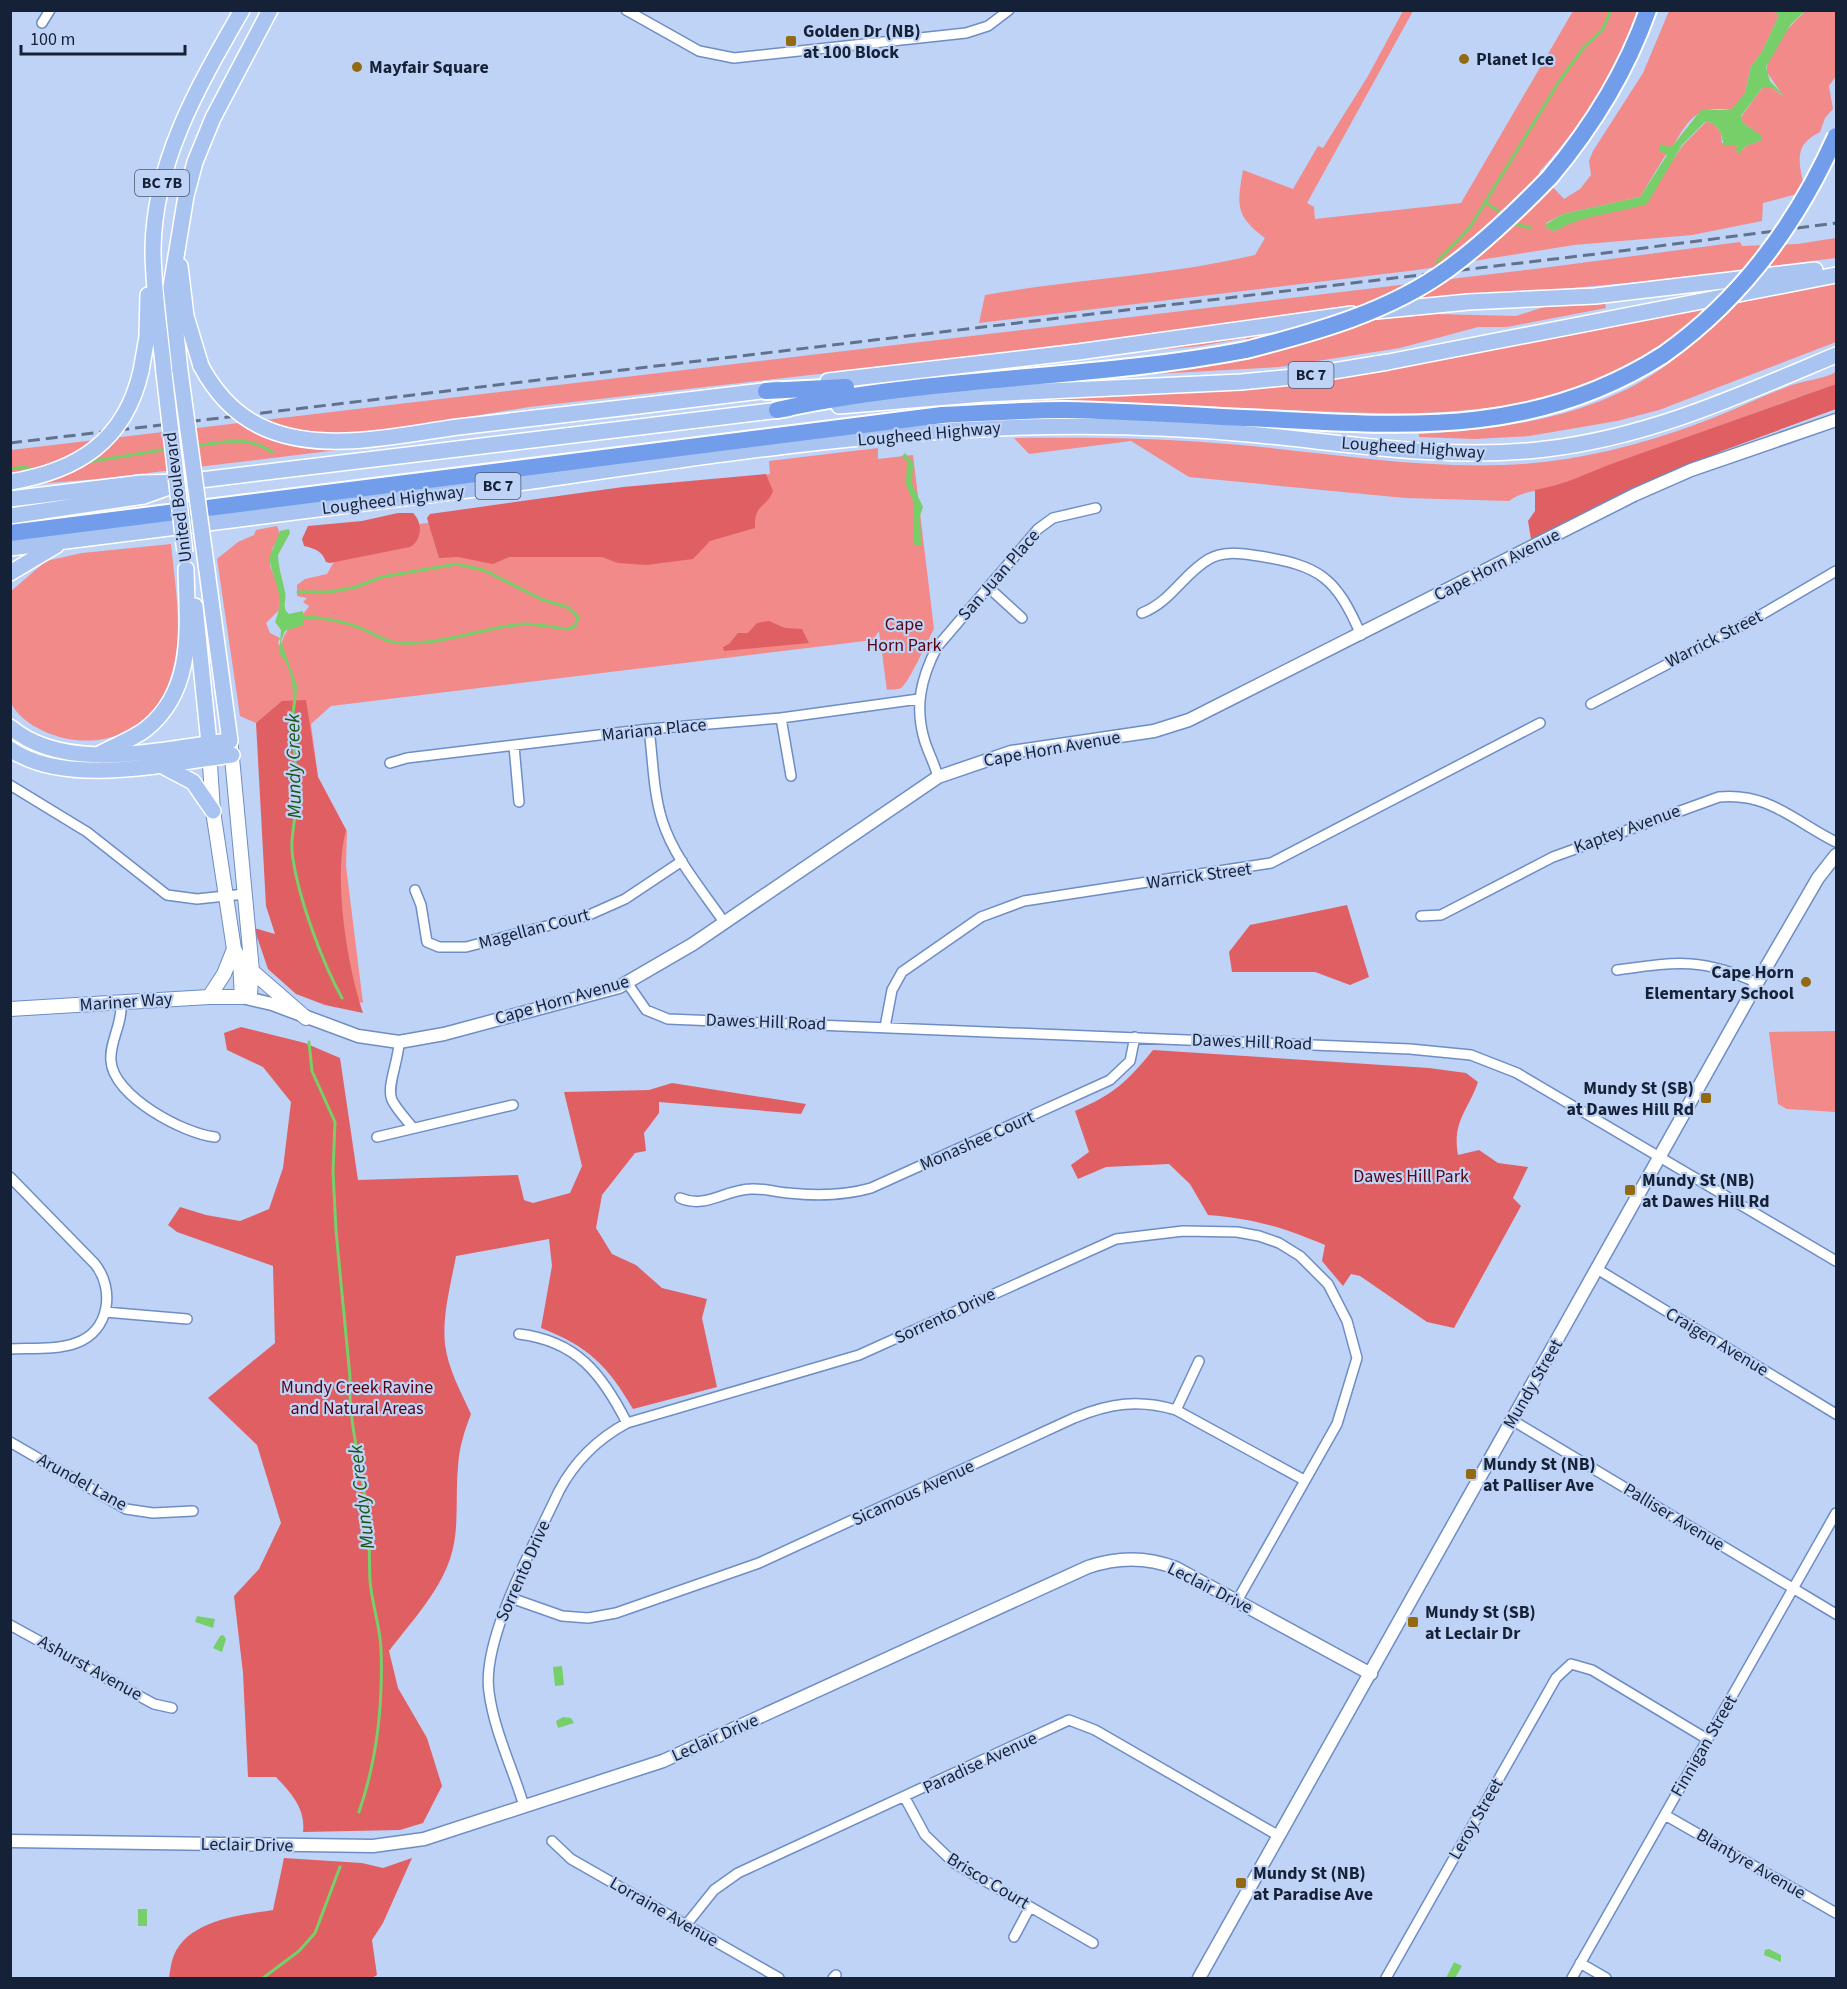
<svg xmlns="http://www.w3.org/2000/svg" width="1847" height="1989" viewBox="0 0 1847 1989" font-family="'Source Sans 3',sans-serif">
	<style>
		.green { fill: #f18a89 }
		.forest { fill: #e05f62 }
		.water { fill: #77cf69 }
		.lines { fill: none; stroke-linecap: round; stroke-linejoin: round }
		.stream { stroke: #77cf69; stroke-width: 3 }
		.minor-casing { stroke: #6e8dc4; stroke-width: 12 }
		.tertiary-casing { stroke: #6e8dc4; stroke-width: 15 }
		.secondary-casing { stroke: #6e8dc4; stroke-width: 16 }
		.primary-casing { stroke: #fff; stroke-width: 18 }
		.motorway-casing { stroke: #fff; stroke-width: 20 }
		.minor { stroke: #fff; stroke-width: 9 }
		.tertiary { stroke: #fff; stroke-width: 12 }
		.secondary { stroke: #fff; stroke-width: 14 }
		.primary { stroke: #aac4f2; stroke-width: 15 }
		.motorway { stroke: #719dea; stroke-width: 16 }
		.rail { stroke: #62728d; stroke-width: 3; stroke-dasharray: 12 6; stroke-linecap: butt }
		.primary-bridge-casing { stroke: #fff; stroke-width: 18; stroke-linecap: butt }
		.motorway-bridge-casing { stroke: #fff; stroke-width: 20; stroke-linecap: butt }
		.primary-bridge { stroke: #aac4f2; stroke-width: 15 }
		.motorway-bridge { stroke: #719dea; stroke-width: 16 }
		.poi-dot { fill: #926a12; stroke: #bfd3f7; stroke-width: 2 }
		.labels { text-anchor: middle; dominant-baseline: central; stroke-width: 4.5; stroke-linejoin: round; paint-order: stroke }
		.shield { fill: #bfd3f7; stroke: #485670; stroke-width: 1.5 }
		.shield-label { font-size: 16px; font-weight: bold; fill: #152136 }
		.poi-label { font-size: 18px; font-weight: bold; fill: #152136; stroke: #bfd3f7; text-anchor: start }
		.street-label { font-size: 18px; fill: #152136; stroke: #bfd3f7 }
		.park-label { font-size: 18px; fill: #580210; stroke: #bfd3f7 }
		.water-label { font-size: 20px; font-style: italic; fill: #1b5511; stroke: #bfd3f7 }
	</style>
	<rect width="100%" height="100%" fill="#bfd3f7"/>
	<!-- green -->
	<path class="green" d="M1403,11H1413L1307,203L1314,207L1315,219L1461,203L1573,11H1637C1616,70 1582,126 1539,172L1564,199L1580,189L1591,175L1589,161L1593,151L1643,73L1669,11H1773L1779,15L1762,52L1751,66L1745,93L1732,110C1698,105 1690,117 1674,144C1670,146 1646,188 1640,197L1563,214L1546,223L1547,229L1555,231C1582,214 1612,211 1643,205L1683,145L1706,122L1713,123L1721,133L1722,143H1733L1743,150L1746,146L1762,140L1756,132L1743,123L1741,117L1762,88H1772L1783,96L1767,72C1764,56 1791,23 1803,14V11H1836V76L1829,86L1833,109L1825,118L1820,132C1791,146 1800,164 1805,192L1763,203L1762,221L1692,235L1574,245L1417,270L979,323L985,295C1075,279 1166,276 1255,255L1265,238C1235,216 1237,205 1243,170L1293,189L1318,146L1323,148L1368,76Z
		M1836,238V258L1659,280L1346,309L942,360L529,407L407,427L346,449L98,479L11,486V450L1535,269L1740,242L1742,246L1797,244Z
		M1836,284V342L1659,410L1617,421L1529,436L1475,439L1419,437V434C1506,429 1596,417 1668,364L1656,347C1545,424 1410,415 1282,410C1195,406 1108,401 1022,401L1288,385L1396,368Z
		M1605,303L1606,308L1507,327H1478L1400,348L1279,367L1082,378L1250,357L1246,338L1200,346L1064,359L1381,319L1434,314L1516,316L1544,307Z
		M1836,372V384C1746,416 1655,448 1565,484C1546,492 1526,488 1509,501L1405,498L1189,477L1131,441L1029,454L1014,438C1090,437 1165,438 1241,445C1328,453 1415,468 1503,465C1569,463 1635,447 1697,424C1728,413 1758,398 1789,386C1805,380 1821,380 1836,372Z
		M878,448V459L913,455L934,629C927,641 909,683 901,688C898,690 891,689 887,690L879,631L873,640L331,706L311,724L318,777L347,831L346,866L363,1003L326,994L282,702L256,723L240,716L217,559L238,542L254,535L256,530L277,526L280,534L272,549L270,566L281,593L279,610L266,623L270,633L280,638L278,643L283,651C277,632 301,620 309,606L303,602L307,598L297,596V585L305,579L327,574L351,532L605,502L770,474L769,461Z
		M171,544C176,595 187,648 163,696C138,743 79,752 36,727C28,723 14,712 11,702C8,695 11,682 11,675C11,647 11,620 10,592L46,561L82,553Z
		M1836,1031V1112L1787,1109L1778,1104L1769,1032Z"/>
	<!-- forest -->
	<path class="forest" d="M1836,384V409L1722,451L1531,539L1528,521L1535,511V490C1568,484 1586,473 1617,462C1690,436 1763,410 1836,384Z
		M766,474L773,491C766,509 754,503 755,528L710,541L693,559L646,565L618,563L602,557H509L493,564L458,557L439,558L427,518L430,514L623,487Z
		M398,513H413C423,522 422,541 410,547L330,563L326,562C322,551 316,549 304,546L302,539L308,526L362,521Z
		M769,621L785,628L802,629L809,643L724,651L723,647L729,644L738,633H748L757,623Z
		M306,700L318,777L346,830C333,880 347,964 363,1013L325,1005L296,994L268,969L254,928L275,934L266,906L256,723L282,701Z
		M1347,905L1369,977L1350,985L1315,972H1232L1229,952L1250,925Z
		M241,1027L305,1043L340,1058L358,1180L518,1175L524,1200L533,1203L570,1193L582,1166L564,1092L649,1090L672,1083L806,1104L801,1114L659,1102V1113L644,1133L646,1151L635,1153L602,1195L596,1228L612,1254L636,1265L662,1288L707,1299L702,1318L717,1387L633,1409C608,1366 588,1346 541,1328L552,1266L549,1239L456,1256C451,1284 442,1315 445,1344C448,1369 461,1392 471,1414C464,1432 459,1448 458,1467C455,1497 460,1530 450,1559C438,1594 411,1622 389,1651L398,1688L427,1738L442,1786L423,1823L400,1830L303,1832C306,1809 291,1793 276,1777H248L243,1673L234,1596L259,1569L281,1523L257,1445L208,1398L275,1343L273,1266L177,1232L168,1225L180,1207L206,1215L240,1221L269,1209L283,1168L291,1102L263,1067L227,1050L224,1033Z
		M1153,1050L1429,1068L1466,1073L1478,1082C1468,1111 1452,1121 1458,1155L1479,1150L1498,1163L1528,1167L1513,1198L1521,1206L1454,1328L1427,1322L1360,1276L1351,1274L1343,1286L1322,1261L1325,1245C1282,1227 1255,1219 1208,1215L1190,1184L1169,1164L1106,1167L1078,1179L1071,1165L1089,1152L1075,1111C1114,1094 1126,1083 1153,1050Z
		M284,1858L362,1863L383,1868L412,1858L383,1923L372,1940L377,1975L372,1978H169C170,1971 171,1962 174,1955C189,1920 241,1915 273,1910Z"/>
	<!-- water -->
	<path class="water" d="M1773,11H1803V13L1791,24L1766,67L1770,81L1784,96L1772,88H1762L1741,116L1743,123L1762,136V140L1746,146L1739,154L1736,151L1737,145L1724,146L1721,133L1713,123L1705,122L1682,145L1647,204C1615,214 1585,214 1555,231L1547,229L1546,224L1563,214L1640,197L1667,155L1660,151L1659,144L1669,147L1674,144L1701,110H1731L1745,93L1751,66L1762,52L1779,15Z
		M905,453L913,463L912,484L923,507L920,516L921,545L915,546L914,542V503L906,485L907,461L902,456Z
		M289,529L290,533L278,555C278,566 283,582 285,592C287,601 281,608 289,614L303,611V625L285,631L281,641L297,686L296,700H293C294,685 290,664 279,653L281,630L275,622C286,595 274,584 269,558L280,531Z
		M197,1616L215,1619L213,1628L195,1622Z
		M220,1636L223,1635L226,1639L222,1652L213,1648Z
		M562,1666L564,1685L555,1686L553,1667Z
		M563,1717L571,1718L574,1723L558,1728L556,1721Z
		M138,1909H147V1926H138Z
		M1769,1949L1781,1955V1962L1764,1955L1765,1950Z
		M1454,1962L1462,1966L1455,1978H1446Z"/>
	<g class="lines">
		<!-- stream -->
		<path class="stream" d="M1485,202L1503,214
			M1513,223L1530,228
			M1437,262L1470,227L1560,80L1584,47L1603,29L1611,10
			M196,446C224,442 247,435 272,452
			M87,462L169,449
			M10,469L24,467L34,470
			M298,592H330L356,587L381,577L457,564L484,570L541,599L567,607L578,617L575,626L568,629C554,628 537,623 523,624C483,628 442,645 401,643C388,643 378,636 367,631C349,622 319,616 301,618
			M295,698C289,731 297,761 297,794C297,815 289,838 293,859C299,899 322,962 342,998
			M309,1042L312,1071L335,1122L333,1171L336,1231L350,1377C348,1423 362,1467 367,1513C370,1535 369,1559 370,1581C372,1604 380,1626 381,1649C383,1704 377,1760 359,1812
			M263,1978L299,1951L315,1933L340,1867"/>
		<!-- minor casing -->
		<g class="minor-casing">
			<path id="minor" d="M626,10L699,51L734,58L966,33L988,26L1009,10
				M42,23L50,10
				M988,587L1022,618
				M1142,613C1172,601 1183,574 1209,559C1224,550 1243,554 1259,556C1320,566 1336,577 1361,635
				M1591,704L1754,619L1836,571
				M781,718L791,776
				M649,729C653,759 653,791 662,820C674,858 702,890 724,922
				M514,746L519,802
				M390,763L407,758L649,729L781,718L919,699
				M938,777C935,765 929,754 925,742C914,707 921,678 937,647L1038,529L1053,518L1096,508
				M10,785L87,832L167,895L197,899L245,894
				M415,890L421,905L427,942L439,947H466L589,915L625,899L682,861
				M1421,916L1441,915L1553,857L1719,797C1769,792 1795,822 1836,842
				M1617,970C1675,962 1702,957 1757,983
				M628,984L646,1010L668,1019L1410,1049L1471,1055L1517,1073L1836,1261
				M121,1002C123,1024 109,1042 111,1061C113,1096 184,1134 215,1137
				M885,1027L892,990L902,972L981,917L1024,901L1271,863L1540,723
				M399,1042C399,1060 386,1087 392,1100C397,1110 406,1119 413,1128
				M377,1137L513,1105
				M10,1177L95,1264C115,1289 110,1331 76,1343C57,1350 31,1348 10,1349
				M680,1198C707,1209 723,1190 751,1189C763,1188 776,1192 788,1193C817,1196 843,1196 871,1188L1110,1080L1130,1061L1135,1037
				M1597,1269L1836,1414
				M105,1312L187,1319
				M519,1334C577,1341 602,1374 627,1423
				M1176,1410L1199,1361
				M1512,1420L1836,1614
				M10,1442L126,1509L153,1513L193,1511
				M511,1598L562,1616L588,1618L616,1613L759,1563L1074,1418C1110,1403 1139,1399 1176,1410L1304,1480
				M10,1625L130,1691L154,1704L172,1708
				M905,1798L925,1835L954,1863L1093,1943
				M524,1806C513,1769 494,1731 489,1692C481,1639 536,1541 559,1491C575,1461 597,1439 627,1423L859,1355L1116,1239L1183,1231L1237,1232L1259,1236L1279,1243L1300,1256L1328,1284L1347,1321L1357,1358L1337,1424L1237,1601
				M1665,1815L1836,1913
				M552,1841L571,1859L779,1978
				M686,1925L714,1890L738,1873L1069,1720L1095,1730L1279,1836
				M1014,1937L1030,1907
				M1580,1963L1606,1978
				M833,1978L836,1975
				M1386,1978L1556,1678L1571,1664L1592,1670L1707,1739
				M1572,1978L1836,1513"/>
		</g>
		<!-- tertiary casing -->
		<g class="tertiary-casing">
			<path id="tertiary" d="M242,997L272,1004L358,1036L399,1042L444,1034L619,987L693,944L938,777L1011,752L1154,731L1189,720L1634,495L1691,470L1836,420
				M10,1841L373,1846L424,1839L663,1761L1088,1567C1117,1557 1148,1557 1176,1568L1371,1674
				M1199,1978L1757,983L1818,878L1836,855"/>
		</g>
		<!-- secondary casing -->
		<g class="secondary-casing">
			<path id="secondary" d="M231,747L252,971L250,993
				M252,971L306,1018
				M209,997L224,974L234,949
				M10,1009L209,997H242L240,961L234,949L213,811L209,749"/>
		</g>
		<!-- primary casing -->
		<g class="primary-casing">
			<path id="primary" d="M180,266L186,316L201,366
				M1376,311L1468,302L1595,296L1815,270
				M141,371L147,337L148,295
				M180,371L171,287L186,196L195,162L213,118L270,10
				M164,373C160,332 153,290 153,249C154,161 199,85 242,10
				M828,381L1078,352L1352,314
				M638,406L778,389
				M839,406L984,394L1241,382L1303,376L1388,362L1836,275
				M10,499L141,483L184,482L788,409
				M10,516L144,496L172,486
				M10,548C173,527 337,508 499,486C653,464 807,439 961,430C1057,424 1153,425 1249,434C1348,443 1446,461 1546,449C1649,437 1741,395 1836,355
				M10,573L57,545
				M195,606L209,743
				M10,727C67,775 163,748 230,741L204,549
				M10,749C66,788 168,763 232,755
				M101,753C116,745 133,739 146,729C196,689 187,625 186,569
				M159,764L193,782L213,811"/>
		</g>
		<!-- motorway casing -->
		<g class="motorway-casing">
			<path id="motorway" d="M1550,177C1592,127 1626,72 1648,10
				M766,391L846,387
				M777,410C931,376 1091,380 1246,350
				M10,533L942,415C983,413 1024,410 1065,410C1117,411 1170,414 1223,417C1381,423 1522,445 1663,355"/>
		</g>
		<!-- minor -->
		<use href="#minor" class="minor"/>
		<!-- tertiary -->
		<use href="#tertiary" class="tertiary"/>
		<!-- secondary -->
		<use href="#secondary" class="secondary"/>
		<!-- primary -->
		<use href="#primary" class="primary"/>
		<!-- motorway -->
		<use href="#motorway" class="motorway"/>
		<!-- rail -->
		<path class="rail" d="M10,443L1613,252L1836,223"/>
		<!-- primary-bridge casing -->
		<g class="primary-bridge-casing">
			<path id="primary-bridge" d="M201,366C216,394 238,418 269,430C327,453 398,435 458,427C518,420 578,413 638,406
				M180,371L204,549
				M164,373L185,553
				M10,482C78,471 125,441 141,371"/>
		</g>
		<!-- motorway-bridge casing -->
		<g class="motorway-bridge-casing">
			<path id="motorway-bridge" d="M1246,350C1316,332 1389,312 1448,269C1485,242 1518,210 1550,177
				M1663,355C1741,300 1797,223 1836,136"/>
		</g>
		<!-- primary-bridge -->
		<use href="#primary-bridge" class="primary-bridge"/>
		<!-- motorway-bridge -->
		<use href="#motorway-bridge" class="motorway-bridge"/>
	</g>
	<!-- markers -->
	<g class="poi-dot">
		<rect x="785" y="35" width="12" height="12" rx="3"/>
		<circle cx="1464" cy="59" r="6"/>
		<circle cx="357" cy="67" r="6"/>
		<circle cx="1806" cy="982" r="6"/>
		<rect x="1700" y="1092" width="12" height="12" rx="3"/>
		<rect x="1624" y="1184" width="12" height="12" rx="3"/>
		<rect x="1465" y="1468" width="12" height="12" rx="3"/>
		<rect x="1407" y="1616" width="12" height="12" rx="3"/>
		<rect x="1235" y="1877" width="12" height="12" rx="3"/>
	</g>
	<g class="labels">
		<!-- shield labels -->
		<g class="shield">
			<rect x="135" y="170" width="54" height="26" rx="4.5"/>
			<rect x="1288.5" y="362" width="45" height="26" rx="4.5"/>
			<rect x="475.5" y="473" width="45" height="26" rx="4.5"/>
		</g>
		<g class="shield-label">
			<text x="162" y="183">BC 7B</text>
			<text x="1311" y="375">BC 7</text>
			<text x="498" y="486">BC 7</text>
		</g>
		<!-- poi labels -->
		<g class="poi-label">
			<text x="803" y="31">Golden Dr (NB)<tspan x="803" dy="21">at 100 Block</tspan></text>
			<text x="1476" y="59">Planet Ice</text>
			<text x="369" y="67">Mayfair Square</text>
			<text x="1794" y="972" text-anchor="end">Cape Horn<tspan x="1794" dy="21">Elementary School</tspan></text>
			<text x="1694" y="1088" text-anchor="end">Mundy St (SB)<tspan x="1694" dy="21">at Dawes Hill Rd</tspan></text>
			<text x="1642" y="1180">Mundy St (NB)<tspan x="1642" dy="21">at Dawes Hill Rd</tspan></text>
			<text x="1483" y="1464">Mundy St (NB)<tspan x="1483" dy="21">at Palliser Ave</tspan></text>
			<text x="1425" y="1612">Mundy St (SB)<tspan x="1425" dy="21">at Leclair Dr</tspan></text>
			<text x="1253" y="1873">Mundy St (NB)<tspan x="1253" dy="21">at Paradise Ave</tspan></text>
		</g>
		<!-- street labels -->
		<g class="street-label">
			<text transform="translate(929 434) rotate(-5)">Lougheed Highway</text>
			<text transform="translate(1413 448) rotate(4)">Lougheed Highway</text>
			<text transform="translate(178 497) rotate(-97)">United Boulevard</text>
			<text transform="translate(393 500) rotate(-7)">Lougheed Highway</text>
			<text transform="translate(1497 565) rotate(-27)">Cape Horn Avenue</text>
			<text transform="translate(999 575) rotate(-49)">San Juan Place</text>
			<text transform="translate(1714 639) rotate(-27)">Warrick Street</text>
			<text transform="translate(654 730) rotate(-6)">Mariana Place</text>
			<text transform="translate(1052 749) rotate(-10)">Cape Horn Avenue</text>
			<text transform="translate(1627 829) rotate(-20)">Kaptey Avenue</text>
			<text transform="translate(1199 876) rotate(-8)">Warrick Street</text>
			<text transform="translate(534 929) rotate(-15)">Magellan Court</text>
			<text transform="translate(562 1000) rotate(-16)">Cape Horn Avenue</text>
			<text transform="translate(126 1002) rotate(-4)">Mariner Way</text>
			<text transform="translate(766 1022) rotate(2)">Dawes Hill Road</text>
			<text transform="translate(1252 1042) rotate(2)">Dawes Hill Road</text>
			<text transform="translate(977 1141) rotate(-24)">Monashee Court</text>
			<text transform="translate(945 1316) rotate(-25)">Sorrento Drive</text>
			<text transform="translate(1717 1342) rotate(31)">Craigen Avenue</text>
			<text transform="translate(1533 1384) rotate(-60)">Mundy Street</text>
			<text transform="translate(82 1482) rotate(29)">Arundel Lane</text>
			<text transform="translate(913 1493) rotate(-25)">Sicamous Avenue</text>
			<text transform="translate(1674 1517) rotate(31)">Palliser Avenue</text>
			<text transform="translate(523 1571) rotate(-66)">Sorrento Drive</text>
			<text transform="translate(1210 1588) rotate(27)">Leclair Drive</text>
			<text transform="translate(90 1668) rotate(29)">Ashurst Avenue</text>
			<text transform="translate(715 1738) rotate(-24)">Leclair Drive</text>
			<text transform="translate(1704 1746) rotate(-60)">Finnigan Street</text>
			<text transform="translate(980 1763) rotate(-25)">Paradise Avenue</text>
			<text transform="translate(1476 1819) rotate(-60)">Leroy Street</text>
			<text transform="translate(247 1845) rotate(1)">Leclair Drive</text>
			<text transform="translate(1751 1864) rotate(30)">Blantyre Avenue</text>
			<text transform="translate(988 1881) rotate(31)">Brisco Court</text>
			<text transform="translate(664 1912) rotate(30)">Lorraine Avenue</text>
		</g>
		<!-- park labels -->
		<g class="park-label">
			<text x="904" y="624">Cape<tspan x="904" dy="21">Horn Park</tspan></text>
			<text x="1411" y="1176">Dawes Hill Park</text>
			<text x="357" y="1387">Mundy Creek Ravine<tspan x="357" dy="21">and Natural Areas</tspan></text>
		</g>
		<!-- water labels -->
		<g class="water-label">
			<text transform="translate(294 766) rotate(-91)">Mundy Creek</text>
			<text transform="translate(362 1497) rotate(-97)">Mundy Creek</text>
		</g>
	</g>
	<!-- border -->
	<rect width="1847" height="1989" fill="none" stroke="#152136" stroke-width="24"/>
	<!-- scale -->
	<path d="M21 45v9h164v-9" fill="none" stroke="#152136" stroke-width="3"/>
	<text x="30" y="45" font-size="18" fill="#152136" stroke="#bfd3f7" stroke-width="4.5" paint-order="stroke">100 m</text>
</svg>
